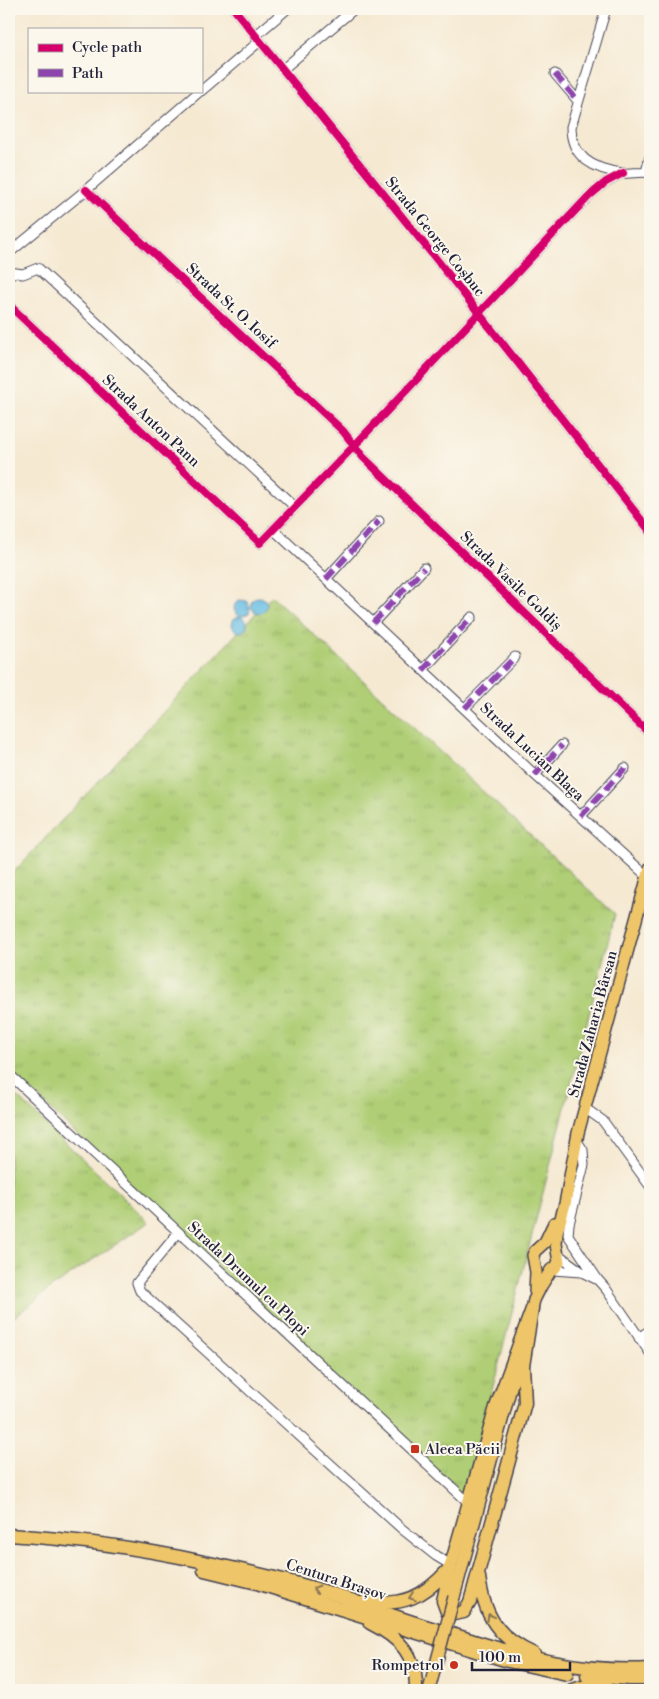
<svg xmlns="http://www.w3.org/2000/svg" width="659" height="1699" viewBox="0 0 659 1699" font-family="'Libre Bodoni',serif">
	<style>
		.grass { fill: url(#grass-tufts); stroke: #687858 }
		.water { fill: url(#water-ripples); stroke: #447090 }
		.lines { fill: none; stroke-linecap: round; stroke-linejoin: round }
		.minor-casing { stroke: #424052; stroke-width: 11 }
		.major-casing { stroke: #424052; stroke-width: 14 }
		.highway-casing { stroke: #424052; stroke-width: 15 }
		.minor { stroke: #fff; stroke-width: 9 }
		.major { stroke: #eec569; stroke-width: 11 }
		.highway { stroke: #eec569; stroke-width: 12 }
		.major-bridge-casing { stroke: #424052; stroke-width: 14; stroke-linecap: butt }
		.major-bridge { stroke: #eec569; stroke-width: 11 }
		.quiet { stroke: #8e44ad; stroke-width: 6; stroke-dasharray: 12 6; stroke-linecap: butt }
		.cycleway-casing { stroke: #fbf7ec; stroke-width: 11 }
		.cycleway { stroke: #d6006c; stroke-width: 8 }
		.oneway { stroke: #887452 }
		.poi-dot { fill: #c8321e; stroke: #fbf7ec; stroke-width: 2 }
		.labels { text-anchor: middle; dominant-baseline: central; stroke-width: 4; stroke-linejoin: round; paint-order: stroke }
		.street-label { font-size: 15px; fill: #22223b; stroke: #fbf7ec }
		.poi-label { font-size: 15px; fill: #22223b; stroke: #fbf7ec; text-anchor: start }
	</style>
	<defs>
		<pattern id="grass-tufts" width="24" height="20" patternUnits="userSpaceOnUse" patternTransform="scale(1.25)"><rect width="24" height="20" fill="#afce75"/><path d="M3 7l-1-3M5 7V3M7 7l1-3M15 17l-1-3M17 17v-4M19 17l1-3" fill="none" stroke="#96b166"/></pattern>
		<pattern id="water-ripples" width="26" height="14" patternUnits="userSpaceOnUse" patternTransform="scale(1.25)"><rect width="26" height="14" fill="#67bee4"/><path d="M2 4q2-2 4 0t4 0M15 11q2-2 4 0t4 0" fill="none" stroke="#549aba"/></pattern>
	</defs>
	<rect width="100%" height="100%" fill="#fbf7ec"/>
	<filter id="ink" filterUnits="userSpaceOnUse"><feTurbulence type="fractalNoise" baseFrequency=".02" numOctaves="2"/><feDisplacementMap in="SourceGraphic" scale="10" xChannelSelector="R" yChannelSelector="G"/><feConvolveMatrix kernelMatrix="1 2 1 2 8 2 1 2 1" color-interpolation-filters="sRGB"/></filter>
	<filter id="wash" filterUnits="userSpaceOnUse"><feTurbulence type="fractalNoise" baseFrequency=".0096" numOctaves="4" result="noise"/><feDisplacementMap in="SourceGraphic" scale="20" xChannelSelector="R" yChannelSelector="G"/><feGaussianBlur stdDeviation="1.12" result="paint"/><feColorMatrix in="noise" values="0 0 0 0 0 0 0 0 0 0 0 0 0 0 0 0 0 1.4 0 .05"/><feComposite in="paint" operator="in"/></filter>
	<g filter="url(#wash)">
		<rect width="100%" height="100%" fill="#f5e9d2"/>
		<!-- grass -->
		<path class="grass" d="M272,596L615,914L463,1502L9,1070V877Z
			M9,1089L149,1222L52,1287L9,1321Z"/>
		<!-- water -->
		<path class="water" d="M251 605a8 8 0 1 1 16 0a8 8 0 1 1-16 0Z
			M239,600L247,601L250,608L249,613L242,616L247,622C248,633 236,636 232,625L234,618L241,616L237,614L234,609L235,604Z"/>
	</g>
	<g filter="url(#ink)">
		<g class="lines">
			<!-- minor casing -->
			<g class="minor-casing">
				<path id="minor" d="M234,9L441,265L650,531
					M606,9L571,127C571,158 595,170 623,173C632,174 642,171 650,173
					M255,36L287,9
					M283,69L354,9
					M555,74L578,101
					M201,91L260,41
					M646,172L650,157
					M86,190L343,431L363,457L650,734
					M9,253L86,190L200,91
					M9,272L23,274L38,268L295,507
					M9,305L260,543L355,445L588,197L606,182L623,173
					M273,529L535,775L648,877
					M326,579L379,521
					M373,623L424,568
					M423,670L472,617
					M465,708L515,657
					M535,775L562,745
					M581,816L625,768
					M9,1074L469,1503
					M586,1109L603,1121L650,1186
					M577,1141L583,1150L584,1165L569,1224L568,1235L598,1280
					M178,1233L140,1279L137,1283L140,1291L402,1529L436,1556L451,1565
					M559,1255L582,1272L598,1280L606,1289L650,1353
					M553,1270L581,1272
					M639,1338L650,1330"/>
			</g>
			<!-- major casing -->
			<g class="major-casing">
				<path id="major" d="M535,1291L536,1272L533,1255L535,1251L545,1242L554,1223
					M530,1318L534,1300L541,1286L551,1270L555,1268L559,1262L556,1244L557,1232L565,1204L578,1133L650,868
					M454,1597L517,1365
					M429,1690L433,1675"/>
			</g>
			<!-- highway casing -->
			<g class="highway-casing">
				<path id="highway" d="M532,1309L523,1366L525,1403L470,1602L464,1612L454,1614L447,1612L443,1601L451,1565L496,1407Z
					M9,1535C75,1539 139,1548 204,1562C250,1572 297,1582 343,1597C355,1601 366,1606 378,1610C404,1620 431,1628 458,1636C522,1657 581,1673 650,1669
					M204,1570L257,1583L508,1661L567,1674
					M479,1577C484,1616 498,1638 534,1654
					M366,1601C402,1607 424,1597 448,1570
					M370,1623C400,1638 417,1655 416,1690
					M587,1676L630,1679H650
					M572,1690L593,1684L604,1683"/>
			</g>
			<!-- minor -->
			<use href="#minor" class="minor"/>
			<!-- major -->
			<use href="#major" class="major"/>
			<!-- highway -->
			<use href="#highway" class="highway"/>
			<!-- major-bridge casing -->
			<g class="major-bridge-casing">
				<path id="major-bridge" d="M433,1675L454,1597"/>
			</g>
			<!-- major-bridge -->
			<use href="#major-bridge" class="major-bridge"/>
			<!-- quiet -->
			<path class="quiet" d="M555,74L578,101
				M326,579L379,521
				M373,623L424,568
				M423,670L472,617
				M465,708L515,657
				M535,775L562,745
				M581,816L625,768"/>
			<!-- cycleway casing -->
			<g class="cycleway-casing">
				<path id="cycleway" d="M234,9L441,265L650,531
					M86,190L343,431L363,457L650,734
					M9,305L260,543L355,445L588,197L606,182L623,173"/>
			</g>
			<!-- cycleway -->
			<use href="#cycleway" class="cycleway"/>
		</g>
		<!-- one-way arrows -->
		<defs><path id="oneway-chevron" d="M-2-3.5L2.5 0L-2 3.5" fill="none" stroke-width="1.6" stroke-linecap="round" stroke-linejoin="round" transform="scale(1.25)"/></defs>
		<g class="oneway">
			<use href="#oneway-chevron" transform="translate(316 1589) rotate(-164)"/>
			<use href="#oneway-chevron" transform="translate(412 1597) rotate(161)"/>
			<use href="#oneway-chevron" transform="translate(490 1617) rotate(-118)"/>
		</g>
	</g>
	<!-- markers -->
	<g class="poi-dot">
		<rect x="410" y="1444" width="10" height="10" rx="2.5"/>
		<circle cx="454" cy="1665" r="5"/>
	</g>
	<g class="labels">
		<!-- street labels -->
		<g class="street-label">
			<text transform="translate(435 237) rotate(51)">Strada George Coșbuc</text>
			<text transform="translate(231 306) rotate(43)">Strada St. O. Iosif</text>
			<text transform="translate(151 421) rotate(43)">Strada Anton Pann</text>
			<text transform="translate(511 581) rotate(44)">Strada Vasile Goldiș</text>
			<text transform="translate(532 752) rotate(43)">Strada Lucian Blaga</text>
			<text transform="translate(593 1024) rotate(-75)">Strada Zaharia Bârsan</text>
			<text transform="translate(248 1279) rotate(43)">Strada Drumul cu Plopi</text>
			<text transform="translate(336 1580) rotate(18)">Centura Brașov</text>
		</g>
		<!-- poi labels -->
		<g class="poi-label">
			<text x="425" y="1449">Aleea Păcii</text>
			<text x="444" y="1665" text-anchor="end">Rompetrol</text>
		</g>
	</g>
	<!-- margin -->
	<rect width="659" height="1699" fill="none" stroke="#fbf7ec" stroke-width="30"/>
	<!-- legend -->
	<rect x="28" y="28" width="175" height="65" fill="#fbf7ec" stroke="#a4a2a5"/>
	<rect x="38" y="44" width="25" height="8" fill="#d6006c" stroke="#a4a2a5"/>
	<text x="72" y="52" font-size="15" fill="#22223b">Cycle path</text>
	<rect x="38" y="69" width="25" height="8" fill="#8e44ad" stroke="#a4a2a5"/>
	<text x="72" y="78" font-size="15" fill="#22223b">Path</text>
	<!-- scale -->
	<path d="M472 1662v8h98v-8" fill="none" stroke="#22223b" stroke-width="2.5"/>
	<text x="479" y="1662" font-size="15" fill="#22223b" stroke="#fbf7ec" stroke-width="4" paint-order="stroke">100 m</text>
</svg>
